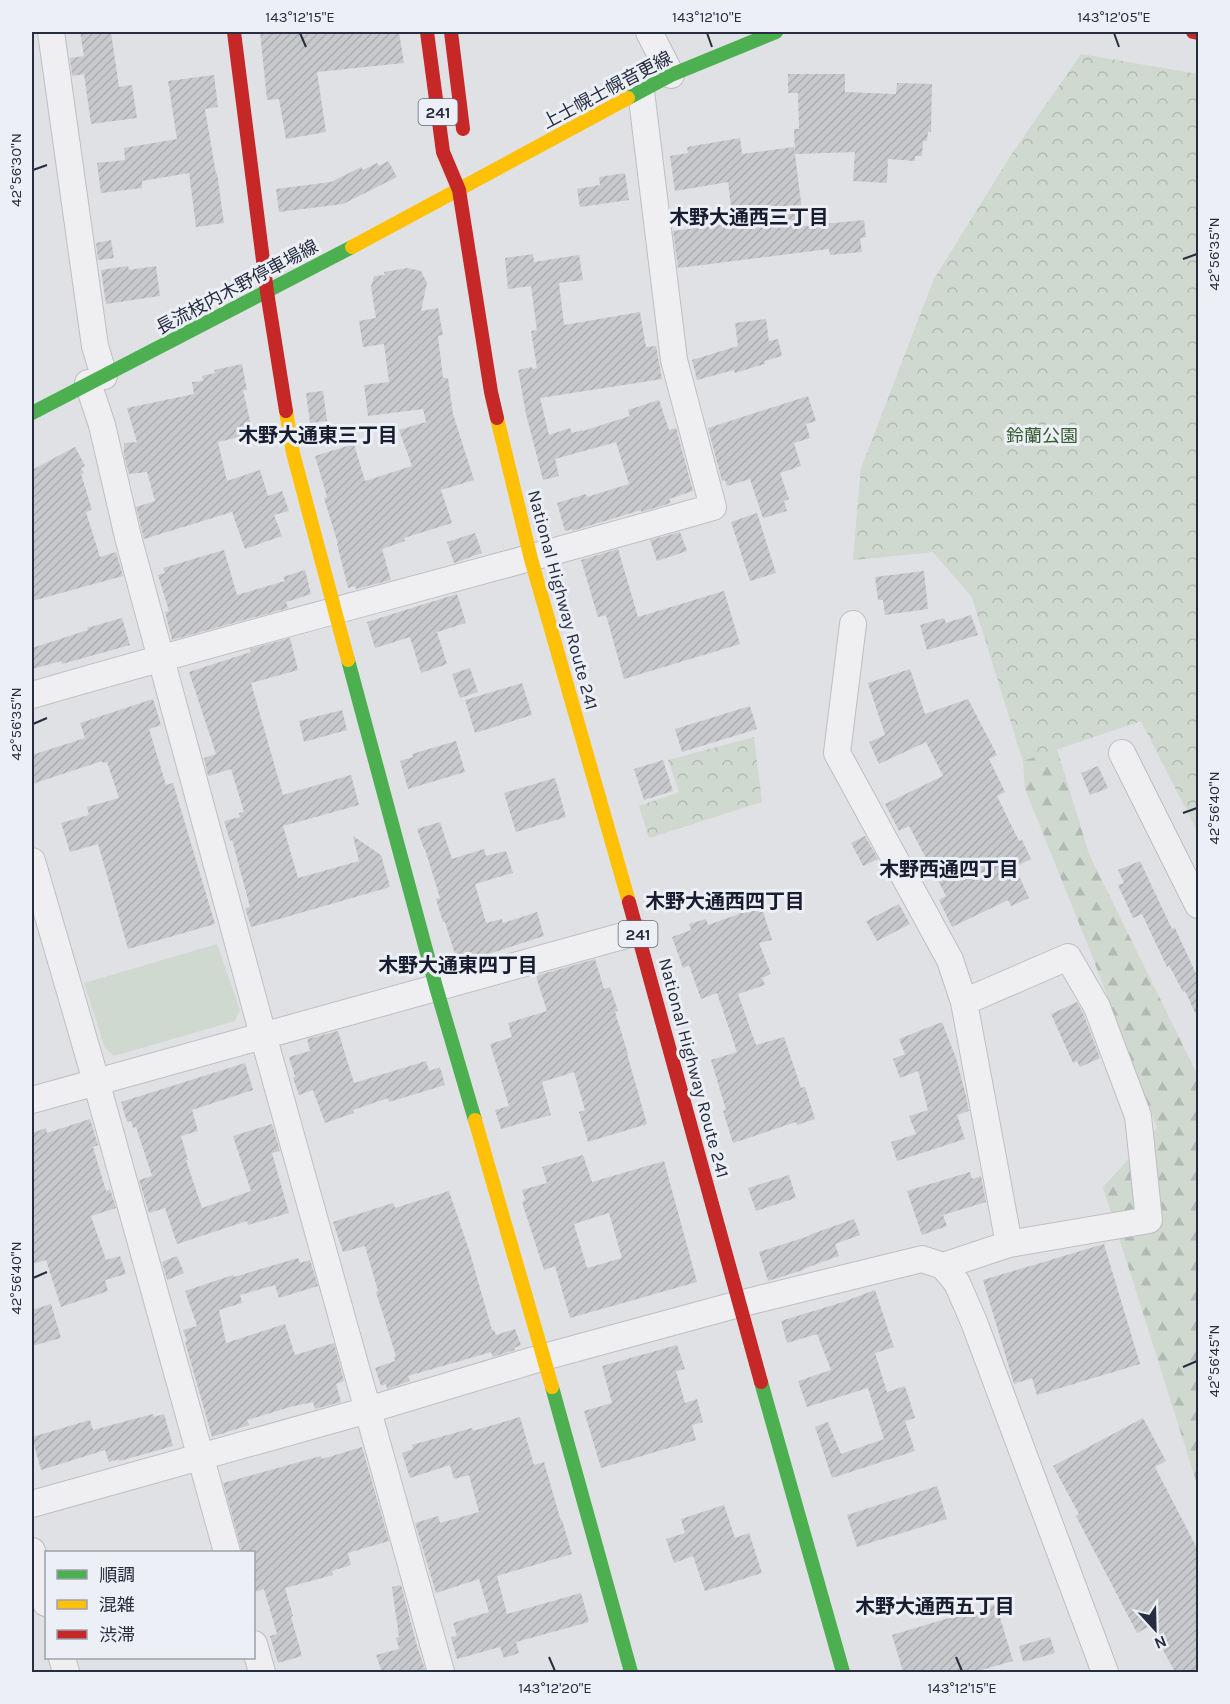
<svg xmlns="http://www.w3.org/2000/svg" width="1230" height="1704" viewBox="0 0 1230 1704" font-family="Karla,'Noto Sans JP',sans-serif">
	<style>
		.grass { fill: #cfd9cf }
		.forest { fill: url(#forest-firs) }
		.park { fill: url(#park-crowns) }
		.building { fill: url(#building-hatch); fill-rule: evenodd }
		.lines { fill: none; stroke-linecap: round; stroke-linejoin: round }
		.street-casing { stroke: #bebfc3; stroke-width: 28 }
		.street { stroke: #efeff2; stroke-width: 26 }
		.fast { stroke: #4caf50; stroke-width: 14 }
		.slow { stroke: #ffc107; stroke-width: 14 }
		.jam { stroke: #c62828; stroke-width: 14 }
		.ticks { fill: none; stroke: #252d3f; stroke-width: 2 }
		.labels { text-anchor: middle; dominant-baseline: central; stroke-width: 6; stroke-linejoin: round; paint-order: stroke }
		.shield { fill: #eceff5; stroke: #616776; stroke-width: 1.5 }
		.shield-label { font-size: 16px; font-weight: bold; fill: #252d3f }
		.street-label { font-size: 18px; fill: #252d3f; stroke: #eceff5 }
		.park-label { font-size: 18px; fill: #375c31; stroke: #eceff5 }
		.neighbourhood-label { font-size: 20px; font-weight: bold; fill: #181e30; stroke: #eceff5 }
		.neatline { fill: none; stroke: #252d3f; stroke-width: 2 }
		.ticks-label { font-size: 15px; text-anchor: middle; fill: #252d3f }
	</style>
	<defs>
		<pattern id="forest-firs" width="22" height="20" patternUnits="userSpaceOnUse" patternTransform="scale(1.5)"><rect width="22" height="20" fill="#cfd9cf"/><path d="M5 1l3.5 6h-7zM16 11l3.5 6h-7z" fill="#b2bbb3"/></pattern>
		<pattern id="park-crowns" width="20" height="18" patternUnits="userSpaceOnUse" patternTransform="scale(1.5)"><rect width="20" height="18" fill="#cfd9cf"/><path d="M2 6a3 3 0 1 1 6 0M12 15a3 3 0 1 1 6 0" fill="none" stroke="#b2bbb3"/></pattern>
		<pattern id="building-hatch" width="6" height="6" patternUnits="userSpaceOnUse" patternTransform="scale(1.5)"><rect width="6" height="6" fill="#c8c9cd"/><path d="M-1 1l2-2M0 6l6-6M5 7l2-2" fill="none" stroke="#acadb1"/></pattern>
	</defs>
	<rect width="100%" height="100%" fill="#e0e1e5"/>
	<!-- grass -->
	<path class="grass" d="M217,944L240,1010L235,1021L114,1056L105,1048L84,983Z"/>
	<!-- forest -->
	<path class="forest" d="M934,279L1198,832L1141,721L1057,749L1089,854L1198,1076V1487L1103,1187L1157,1128L1091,953L1025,789L1023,761L972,597L933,552L853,560L861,469Z"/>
	<!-- park -->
	<path class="park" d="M1081,54L1198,74V832L1141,721L1023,761L972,597L933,552L853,560L861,469L934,279L1011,155Z
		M754,737L762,802L649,838L639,806L679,792L668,760Z"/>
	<!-- building -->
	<path class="building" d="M80,32H111L119,87L132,85L137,118L91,124L84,74L72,76L70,58L84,56Z
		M260,32H399L404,63L317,72L326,132L286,139L279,99L267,100Z
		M788,74H845V92L896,94L897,83L932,84L931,132L928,131L927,141H923L922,156H915V161L888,159L887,183L853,181L855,152L795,154L794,129H799L798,93H788Z
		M214,75L218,107L205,109L216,174L217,173L224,223L196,227L189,173L142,181V188L101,193L97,163L125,160L124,148L177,139L168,81Z
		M740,138L742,154L794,147L804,226L864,220L866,237L860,238L862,252L830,255L829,249L678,268L673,231L733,223L728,182L675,191L670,156L688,153L687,147Z
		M388,161L397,177L343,204L279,212L276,189L331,182L361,167L363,170L377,163L379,166Z
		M625,173L629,200L580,207L577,189L600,185L599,177Z
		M111,240L114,258L98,260L96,243Z
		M533,254L534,262L579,255L583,280L559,283L564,325L640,312L646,347L656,346L662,379L540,398L549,435L570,428L572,433L582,430L583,431L630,416L628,410L659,400L669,430L676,428L693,491L669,499L671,503L641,512V510L572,531V529L565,531L557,503L586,494L587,497L629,484L616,442L555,459L559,476L543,480L526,414L518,370L532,367V369L537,368L531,331L537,330L531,286L508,289L505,258Z
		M128,266L129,270L156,266L160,296L106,304L101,270Z
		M408,268L421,271L427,283L421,311L438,308L443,335L438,336L443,378H448L453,414L474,480L441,490L452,523L404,538L405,541L382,549L391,580L356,589L355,586L348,588L337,544H338L324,498L327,497L315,456L354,444L365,481L412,466L399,430L426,422L423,409L368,416L364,385L389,382L384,344L363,347L359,321L376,318L371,287L374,276L385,275L384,272Z
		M766,319L769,341L778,339L782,356L764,361L765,364L735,373L734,370L697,380L692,360L738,346L735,323Z
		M242,364L247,390H243L253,434L218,442L227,481L260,470L268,496L282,491L289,511L274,515L282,536L245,549L232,512L144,539L136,507L155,501L147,472L129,474L124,455V443L137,442L127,408L194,394L192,382L203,381L202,376L215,373L214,370Z
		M323,391L327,421L310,423L306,393Z
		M808,396L816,421L806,424L810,438L794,443L801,466L780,473L789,499L784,501L787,511L763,518L750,479L727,486L725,480L722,481L708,428Z
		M75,447L85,466L81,468L84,473L81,474L92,510L86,512L100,557L116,552L123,576L32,601V470Z
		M757,513L776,573L750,581L731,522Z
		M680,532L687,551L657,561L650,540Z
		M475,533L482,553L454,563L447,542Z
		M618,549L638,617L724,591L740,644L624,679L606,615L598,617L581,560Z
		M224,550L237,595L285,581L283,577L305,570L311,594L286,602L288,608L172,640L165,612L169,611L158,575L165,573L163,568Z
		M924,571L928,609L885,615L883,600H878L875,577Z
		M457,594L466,623L437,632L447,664L421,673L410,637L375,648L367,622Z
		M971,615L978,635L927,650L920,625L944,618L946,623Z
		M122,618L130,645L62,664L61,661L32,669V648L88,630L87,628Z
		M290,638L298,670L251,683L283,795L351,775L359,805L283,826L298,878L359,861L353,836L381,855L390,887L251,927L245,908L250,907L232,840L230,841L224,821L240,817L239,813L244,812L231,769L208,776L204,758L216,754L189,672L251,652L250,649Z
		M470,668L478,692L460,698L452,674Z
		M910,669L925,714L968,699L997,755L989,759L1005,792L997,796L1019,841L1022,840L1031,859L1015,867L1029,898L1011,906L1008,900L952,927L939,900L946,896L909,826L899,831L885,804L943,776L926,742L879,764L869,742L885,735L868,683Z
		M522,683L532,715L475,733L465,700Z
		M153,699L161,725L149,729L166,785L173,783L215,924L128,949L98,844L70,852L61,823L89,815L87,807L119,798L107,762L103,763L102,761L32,784V755L85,738L80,723Z
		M750,706L757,729L682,752L675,729Z
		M342,710L347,730L304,742L299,721Z
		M456,741L465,772L408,789L400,761L413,757L412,754Z
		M663,760L673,791L644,800L634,769Z
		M1098,766L1108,788L1090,795L1081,773Z
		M555,778L566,817L516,832L504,793Z
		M440,822L452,859L484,849L486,856L506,851L513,873L475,884L486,923L502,919L503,923L537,912L544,936L458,964L445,922H443L436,899L440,898L425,849H424L417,829Z
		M865,836L878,859L863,866L851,843Z
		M1140,861L1172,929L1175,928L1198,978V1019L1185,991L1183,992L1169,965L1167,967L1142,914L1133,918L1118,885L1124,883L1118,870Z
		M760,902L772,940L759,943L771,974L762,978L765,985L738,994L756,1045L784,1037L801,1088L805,1087L815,1119L797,1125L796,1122L733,1143L723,1111L726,1110L711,1060L737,1052L717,993L701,999L689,965L683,968L672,937L691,930L689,924L706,919L708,925L739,914L738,909Z
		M899,904L910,924L877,941L866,921Z
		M595,959L604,989L610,987L618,1011L615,1012L628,1054H627L647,1124L588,1142L579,1112L585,1110L574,1072L542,1082L551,1115L501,1129L495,1110L509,1106L490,1044L512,1037L508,1023L547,1011L536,976Z
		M1077,1002L1083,1013L1100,1058L1080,1067L1077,1061L1073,1063L1051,1014Z
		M942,1022L956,1058L966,1096L969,1111L957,1115L965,1139L897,1161L891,1142L916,1134L909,1116L928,1110L918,1071L900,1078L893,1059L905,1054L899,1039Z
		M338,1031L354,1083L426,1061L429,1071L440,1067L445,1085L389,1102L388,1098L353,1110L354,1113L325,1123L313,1090L299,1095L293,1078L295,1077L289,1057L310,1051L307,1039Z
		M245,1063L253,1090L192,1110L198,1131L181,1136L188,1160H186L202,1208L251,1191L233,1136L272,1124L280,1151L272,1153L289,1213L248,1225L247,1221L177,1244L165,1208L149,1213L139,1180L152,1176L136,1127L133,1128L131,1121L127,1122L121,1102Z
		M90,1119L98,1145L93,1147L106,1191L110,1189L116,1208L91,1216L106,1260L120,1256L126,1274L105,1280L108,1291L61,1307L46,1260L32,1264V1133L46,1128L47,1133Z
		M583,1155L592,1182L664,1161L697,1282L570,1318L555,1266L544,1270L522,1202L525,1200L522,1190L547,1183L542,1167ZM609,1213L622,1258L587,1268L574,1224Z
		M970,1172L972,1179L981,1176L986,1202L943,1215L947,1226L922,1235L907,1191Z
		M789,1175L796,1198L756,1211L748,1188Z
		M449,1191L470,1253L492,1330H494L496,1335L515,1329L521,1345L514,1348L515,1350L493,1357L491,1352L408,1376L410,1381L387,1389L386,1384L381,1386L375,1368L395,1361L394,1357L396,1356L376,1292L378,1291L365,1246L343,1252L333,1222L393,1203L395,1208Z
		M854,1219L860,1235L835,1244L839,1256L803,1269V1270L768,1281L759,1252L809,1236V1235Z
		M1104,1244L1140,1364L1037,1395L1032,1378L1014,1384L983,1280Z
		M177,1256L184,1273L167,1280L162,1262Z
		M298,1258L300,1263L310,1260L318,1286L279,1298L275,1285L240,1295L242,1303L219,1310L226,1343L285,1324L295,1355L334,1343L344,1381L336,1384L341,1402L315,1409L313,1402L290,1407L247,1420L249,1425L212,1437L185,1342L187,1341L183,1330L197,1326L185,1291L233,1275L234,1277Z
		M875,1290L894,1347L875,1353L887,1392L905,1386L915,1418L905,1421L915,1451L832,1478L815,1427L828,1422L841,1454L884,1439L868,1388L807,1407L798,1381L831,1370L817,1334L787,1343L781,1321L843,1302Z
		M51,1304L61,1338L32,1346V1310Z
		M677,1345L685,1369L676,1371L685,1403L697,1399L703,1422L692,1425L696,1440L601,1468L584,1411L612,1403L602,1366Z
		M153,1414L154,1417L164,1414L173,1446L119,1461V1459L109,1462L105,1450L41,1470L32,1437L90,1420L93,1430Z
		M520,1417L534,1465L544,1462L561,1521L562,1520L572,1554L497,1576L507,1614L581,1593L589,1622L516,1642L519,1653L504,1658L500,1647L457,1659L451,1637L457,1636L453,1623L489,1612L479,1579L436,1593L415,1523L438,1516L440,1523L479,1512L469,1475L454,1479L450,1465L410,1478L402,1453L413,1449L412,1445L472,1428L473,1431Z
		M1143,1418L1166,1461L1155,1467L1198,1550V1672H1175L1150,1626L1137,1633L1076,1516L1079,1514L1053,1466Z
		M362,1447L389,1541L348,1553L351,1565L332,1571L333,1575L285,1588L293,1616L291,1617L302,1656L278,1663L270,1636L277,1634L264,1589L254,1592V1552H242L223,1483L321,1456L322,1459Z
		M937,1486L947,1519L857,1547L847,1515Z
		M724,1505L735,1538L749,1533L762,1573L705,1591L693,1556L674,1563L666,1539L685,1533L681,1519Z
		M401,1585L417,1646L426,1672H382L376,1655L399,1649L396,1638L399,1637L392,1587Z
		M996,1604L1013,1661L974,1672H903L892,1635Z
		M1050,1637L1055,1653L1023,1662L1019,1646Z"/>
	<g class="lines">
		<!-- street casing -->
		<g class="street-casing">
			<path id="street" d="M51,32L95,346L104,376
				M649,32L671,75
				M88,383L102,425L128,537L263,1035L441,1672
				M853,624L837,753L950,960L964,1002L1009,1244
				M32,695C258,629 486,572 713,507L674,360L641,91
				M1122,753L1198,905
				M32,861L96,1081L227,1552
				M32,1100L637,932
				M943,1266L1009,1244L1149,1220L1138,1116L1097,1007L1068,957L964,1002
				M32,1504L368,1410L544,1357L739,1304L922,1259L943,1266L957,1283L974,1322L1105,1672
				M32,1551L46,1603
				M254,1644L262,1672
				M62,1658L66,1672"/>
		</g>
		<!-- street -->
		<use href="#street" class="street"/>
		<!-- fast -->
		<path class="fast" d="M628,98L671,75L776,32
			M32,413L352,247
			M348,660L436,987L475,1120
			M761,1382L843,1672
			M552,1387L631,1672"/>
		<!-- slow -->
		<path class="slow" d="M352,247L628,98
			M286,411L293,453L348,660
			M497,418L531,559L629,902
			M475,1120L552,1387"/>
		<!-- jam -->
		<path class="jam" d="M234,32L267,292L286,411
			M427,32L443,152L459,190L491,392L497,418
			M451,32L463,129
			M1193,32L1198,33
			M629,902L761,1382"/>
	</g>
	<!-- ticks -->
	<path class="ticks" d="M300,33L306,47M707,33L712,47M1114,33L1119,47M33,170L47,165M1183,259L1197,254M33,724L47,718M1183,813L1197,808M33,1278L47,1272M1183,1367L1197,1361M549,1657L555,1671M956,1657L962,1671"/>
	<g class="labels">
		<!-- shield labels -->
		<g class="shield">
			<rect x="418.5" y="99" width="39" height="26" rx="4.5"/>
			<rect x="618.5" y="921" width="39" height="26" rx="4.5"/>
		</g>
		<g class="shield-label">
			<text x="438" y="112">241</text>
			<text x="638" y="934">241</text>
		</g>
		<!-- street labels -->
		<g class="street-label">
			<text transform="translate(607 90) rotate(-28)">上士幌士幌音更線</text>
			<text transform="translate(237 287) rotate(-28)">長流枝内木野停車場線</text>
			<text transform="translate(563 600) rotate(75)">National Highway Route 241</text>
			<text transform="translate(694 1068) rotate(75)">National Highway Route 241</text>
		</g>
		<!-- park labels -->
		<g class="park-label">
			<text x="1042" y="436">鈴蘭公園</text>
		</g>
		<!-- neighbourhood labels -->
		<g class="neighbourhood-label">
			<text x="749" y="217">木野大通西三丁目</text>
			<text x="318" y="435">木野大通東三丁目</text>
			<text x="949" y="869">木野西通四丁目</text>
			<text x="725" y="901">木野大通西四丁目</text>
			<text x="458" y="965">木野大通東四丁目</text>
			<text x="935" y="1606">木野大通西五丁目</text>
		</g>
	</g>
	<!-- border -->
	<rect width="1230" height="1704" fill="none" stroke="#eceff5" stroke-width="66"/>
	<!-- legend -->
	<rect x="45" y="1551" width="210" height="108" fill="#eceff5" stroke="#9ca1ac" stroke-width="1.5"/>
	<rect x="57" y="1570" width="30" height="9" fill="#4caf50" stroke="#9ca1ac" stroke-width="1.5"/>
	<text x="99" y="1581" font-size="18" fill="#252d3f">順調</text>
	<rect x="57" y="1600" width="30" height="9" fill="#ffc107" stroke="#9ca1ac" stroke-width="1.5"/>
	<text x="99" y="1611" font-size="18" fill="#252d3f">混雑</text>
	<rect x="57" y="1630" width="30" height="9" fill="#c62828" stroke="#9ca1ac" stroke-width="1.5"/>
	<text x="99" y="1641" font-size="18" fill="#252d3f">渋滞</text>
	<!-- north arrow -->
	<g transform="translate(1155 1629) rotate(158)" stroke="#eceff5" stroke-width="4.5" paint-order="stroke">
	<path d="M0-4.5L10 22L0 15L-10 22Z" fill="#252d3f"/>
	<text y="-9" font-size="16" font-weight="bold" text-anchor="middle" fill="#252d3f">N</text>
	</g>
	<rect x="33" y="33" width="1164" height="1638" class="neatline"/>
	<g class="ticks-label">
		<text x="300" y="22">143°12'15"E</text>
		<text x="707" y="22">143°12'10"E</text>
		<text x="1114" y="22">143°12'05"E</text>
		<text transform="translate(16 170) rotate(-90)" y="5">42°56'30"N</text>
		<text transform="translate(1214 254) rotate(-90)" y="5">42°56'35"N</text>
		<text transform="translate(16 724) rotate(-90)" y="5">42°56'35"N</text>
		<text transform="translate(1214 808) rotate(-90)" y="5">42°56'40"N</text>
		<text transform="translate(16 1278) rotate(-90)" y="5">42°56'40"N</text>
		<text transform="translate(1214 1361) rotate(-90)" y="5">42°56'45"N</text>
		<text x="555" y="1693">143°12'20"E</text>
		<text x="962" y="1693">143°12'15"E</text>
	</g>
</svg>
